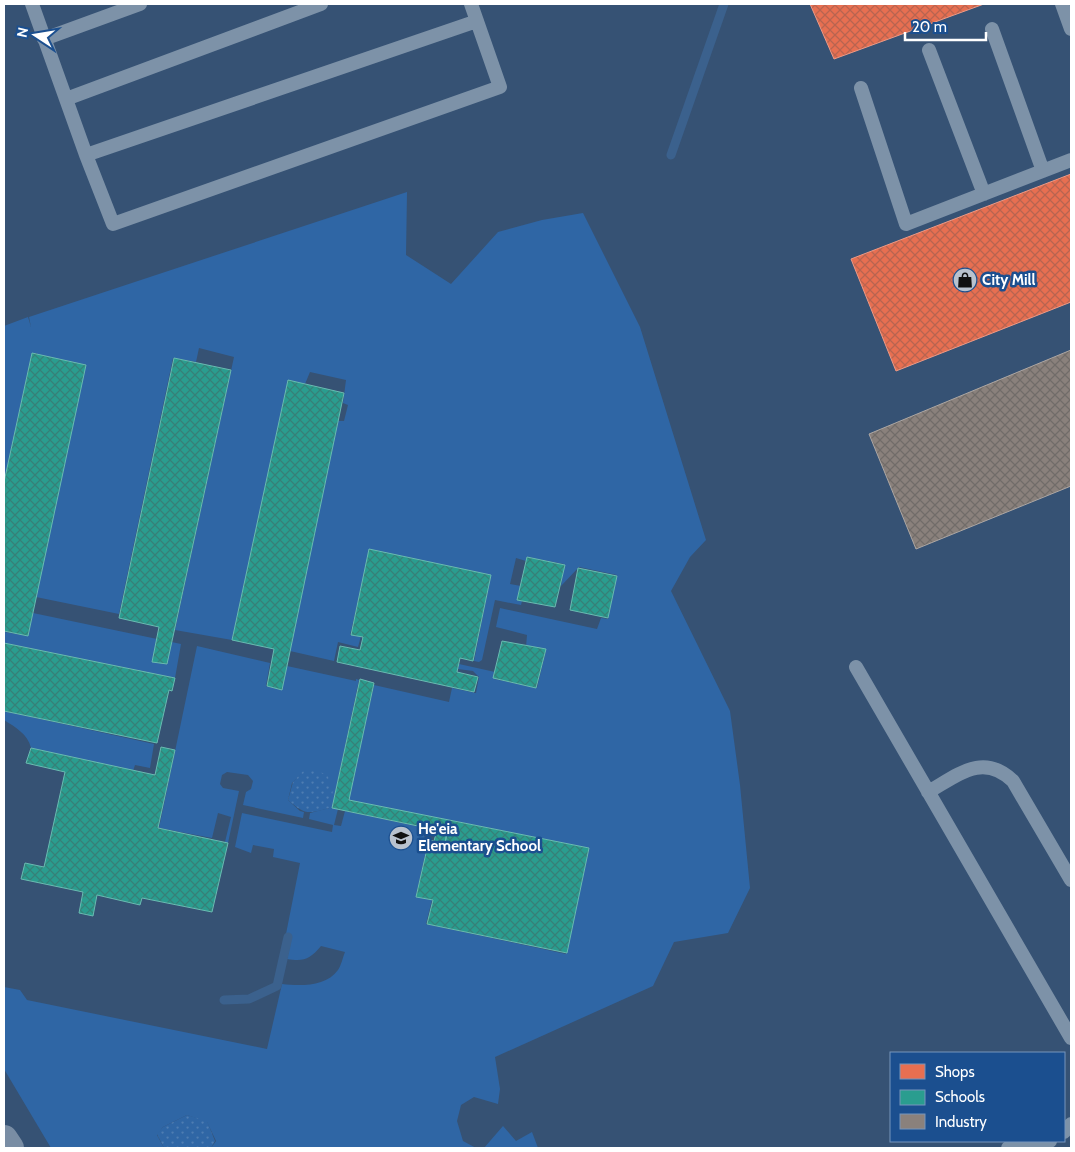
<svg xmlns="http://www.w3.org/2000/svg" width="1075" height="1152" viewBox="0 0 1075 1152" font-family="Cabin,sans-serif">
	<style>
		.green { fill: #2f66a5 }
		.park { fill: url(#park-dots) }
		.shops { fill: url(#shops-cross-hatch); stroke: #ee9a85 }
		.schools { fill: url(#schools-cross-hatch); stroke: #6abab1 }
		.industry { fill: url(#industry-cross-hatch); stroke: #ada7a3 }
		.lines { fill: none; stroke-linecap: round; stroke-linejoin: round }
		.stream { stroke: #3b618d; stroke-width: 9 }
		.lane { stroke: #7d92a8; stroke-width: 14 }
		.secondary { stroke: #798da4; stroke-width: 28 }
		.labels { text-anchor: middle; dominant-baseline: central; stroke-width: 5; stroke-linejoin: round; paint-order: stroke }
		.poi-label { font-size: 15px; font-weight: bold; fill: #fff; stroke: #1b4f8f; text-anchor: start }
	</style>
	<defs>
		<pattern id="park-dots" width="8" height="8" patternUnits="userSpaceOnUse" patternTransform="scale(1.25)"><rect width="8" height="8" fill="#2f66a5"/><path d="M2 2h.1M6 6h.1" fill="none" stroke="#4e7db2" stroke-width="1.8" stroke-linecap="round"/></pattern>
		<pattern id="shops-cross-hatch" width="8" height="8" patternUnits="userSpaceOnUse" patternTransform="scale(1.25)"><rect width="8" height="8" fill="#e76f51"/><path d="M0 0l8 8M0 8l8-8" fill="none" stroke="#b86450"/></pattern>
		<pattern id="schools-cross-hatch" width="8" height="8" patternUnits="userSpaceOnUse" patternTransform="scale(1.25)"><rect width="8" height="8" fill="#2a9d8f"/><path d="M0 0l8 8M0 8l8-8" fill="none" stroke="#368178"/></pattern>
		<pattern id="industry-cross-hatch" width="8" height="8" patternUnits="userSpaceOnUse" patternTransform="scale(1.25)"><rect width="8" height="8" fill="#8a817c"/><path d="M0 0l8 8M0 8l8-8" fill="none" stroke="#716c69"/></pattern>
	</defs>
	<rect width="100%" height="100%" fill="#365274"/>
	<!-- green -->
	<path class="green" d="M407,192L406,255L451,284L498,232L542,220L583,213L640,327L706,540L690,557L671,591L730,711L740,785L750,888L728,933L674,942L653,986L495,1057L500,1089L498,1104L474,1097L461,1105L457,1121L463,1141L476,1148H211L216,1141L207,1122L187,1115L163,1127L157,1135L164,1148H51L4,1069V987L20,990L27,1000L267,1049L282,984C300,986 326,987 338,970C341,966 343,957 345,952L321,946C310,959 304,962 287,959L291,937L286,934L300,863L273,857L274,849L253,845L251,853L235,847L242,813L332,832L333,825L309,819L310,813L329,808L305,770L292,783L288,800L300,811L304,812L303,818L243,805L246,792L251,789L253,781L248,775L227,772L222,775L220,784L223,788L239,791L228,843L225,842L231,817L218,813L212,838L159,828L197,646L270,663L266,686L282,690L287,666L356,681V679L359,680L332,808L338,809L334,825L341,826L345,811L426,828L423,845L427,846L416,896L432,900L426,924L566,954L589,849L450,820L449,821L348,801L374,685L449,702L452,688L476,693L479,677L473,671L458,669L459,664L495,672L494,679L537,688L546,650L526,647L527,635L496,627L500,608L597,629L601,618L608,619L617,575L579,567L561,586L564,564L527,557L526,561L516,558L510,584L521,586L517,600L522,601L521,605L495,600L482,660L479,662L474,661L491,575L370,550L350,635L361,636L358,647L338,642L334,661L290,651L338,421H344L348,405L343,403L346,380L310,372L305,384L288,381L232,640L175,630L234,357L199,348L196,362L173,358L119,614L36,597L37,353H32L4,483V326L28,317L31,327L29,317Z
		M33,613L181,644L175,678L4,643L5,632L28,636Z
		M4,711L154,744L150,768L135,765L133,771L31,748C28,734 15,727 4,720Z
		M503,1126L516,1141L532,1132L538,1148H484Z"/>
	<!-- park -->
	<path class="park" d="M305,769L327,774L333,791L329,808C308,814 305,815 288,800L293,782Z
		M187,1115L207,1121L215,1141L211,1148H164L157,1134L163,1127Z"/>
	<!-- shops -->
	<path class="shops" d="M810,4H984L834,59Z
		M1071,174V302L896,371L851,259Z"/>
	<!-- schools -->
	<path class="schools" d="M32,353L86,365L28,636L4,631V482Z
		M174,358L231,370L167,664L152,662L159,627L119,618Z
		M288,380L344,393L282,690L267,686L274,649L232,640Z
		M369,549L491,575L473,661L460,658L457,672L478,677L474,692L337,662L340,646L360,650L363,637L351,635Z
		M527,557L565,565L555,607L517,600Z
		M578,568L617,576L608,618L570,610Z
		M502,641L546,649L536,688L493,678Z
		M4,643L175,678L172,691L169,690L157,743L4,711Z
		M360,679L374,683L349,800L449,820L445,844L434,841L437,830L332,808Z
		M161,747L175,750L158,828L228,843L212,912L142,898L140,905L97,895L93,916L79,913L83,892L21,879L25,863L44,867L65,772L26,763L31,748L155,775Z
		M449,820L589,848L567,953L427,924L433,900L416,897L429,840L445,844Z"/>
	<!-- industry -->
	<path class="industry" d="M1071,350V486L916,549L869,434Z"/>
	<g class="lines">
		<!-- stream -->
		<path class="stream" d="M671,155L724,4
			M224,1000L249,999L277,986L288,937"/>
		<!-- lane -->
		<path class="lane" d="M32,4L86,155L113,224L500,87L471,4
			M1062,4L1071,29
			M992,29L1043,171
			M44,39L140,4
			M929,50L984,194
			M861,88L906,224L1071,160
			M66,99L321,4
			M86,155L477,21
			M856,667L1071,1038
			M928,792C958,775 983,752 1013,781L1071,880
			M1064,1132L1071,1124
			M1008,1148L1032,1147L1050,1141"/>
		<!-- secondary -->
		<path class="secondary" d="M4,1139L10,1148"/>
	</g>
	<!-- icons -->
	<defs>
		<g id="shop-disc" transform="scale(1.25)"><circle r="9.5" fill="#b9c2ce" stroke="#1b4f8f"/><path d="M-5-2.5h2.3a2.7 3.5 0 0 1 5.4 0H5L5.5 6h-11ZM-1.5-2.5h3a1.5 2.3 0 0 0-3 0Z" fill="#111"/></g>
		<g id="school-disc" transform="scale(1.25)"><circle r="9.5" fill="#b9c2ce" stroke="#1b4f8f"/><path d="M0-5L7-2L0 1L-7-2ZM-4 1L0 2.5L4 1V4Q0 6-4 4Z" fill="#111"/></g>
	</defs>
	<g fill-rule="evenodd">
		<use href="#shop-disc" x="965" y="280"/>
		<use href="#school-disc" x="401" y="838"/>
	</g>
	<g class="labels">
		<!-- poi labels -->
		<g class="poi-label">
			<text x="982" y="280">City Mill</text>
			<text x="418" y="829">He'eia<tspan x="418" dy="17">Elementary School</tspan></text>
		</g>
	</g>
	<!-- border -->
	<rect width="1075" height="1152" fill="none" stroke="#ffffff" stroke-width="10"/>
	<!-- legend -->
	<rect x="890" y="1052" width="175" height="90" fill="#1b4f8f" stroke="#7695bc"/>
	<rect x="900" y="1064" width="25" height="15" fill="#e76f51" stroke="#7695bc"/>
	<text x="935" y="1077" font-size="15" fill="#ffffff">Shops</text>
	<rect x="900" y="1090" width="25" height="15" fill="#2a9d8f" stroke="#7695bc"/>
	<text x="935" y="1102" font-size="15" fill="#ffffff">Schools</text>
	<rect x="900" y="1114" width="25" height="15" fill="#8a817c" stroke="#7695bc"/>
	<text x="935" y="1127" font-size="15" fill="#ffffff">Industry</text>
	<!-- north arrow -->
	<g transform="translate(35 35) rotate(282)" stroke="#1b4f8f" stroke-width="4" paint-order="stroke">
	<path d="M0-4L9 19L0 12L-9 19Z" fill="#ffffff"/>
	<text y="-8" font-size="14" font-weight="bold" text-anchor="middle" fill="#ffffff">N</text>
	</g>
	<!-- scale -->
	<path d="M905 32v8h81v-8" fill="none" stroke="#ffffff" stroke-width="2.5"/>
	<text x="912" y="32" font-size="15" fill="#ffffff" stroke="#1b4f8f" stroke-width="4" paint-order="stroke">20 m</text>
</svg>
